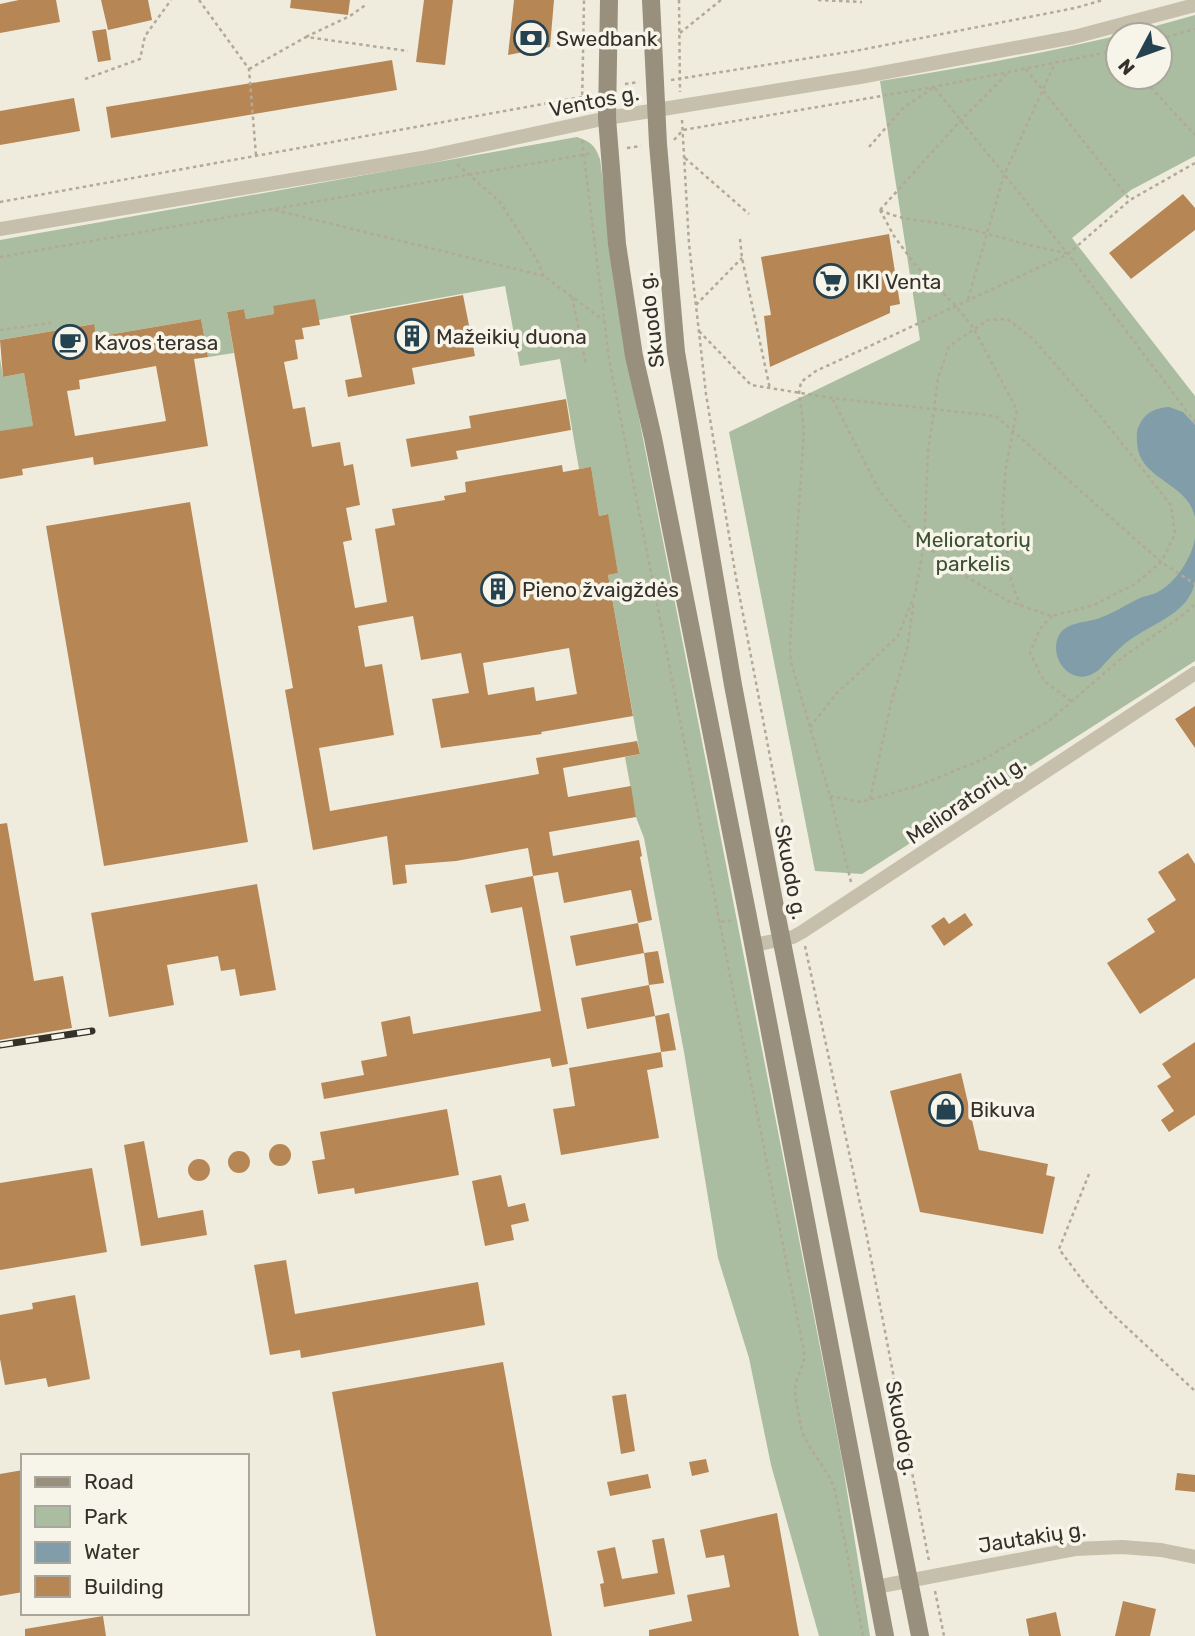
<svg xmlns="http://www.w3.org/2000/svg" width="1195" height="1636" viewBox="0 0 1195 1636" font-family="Rubik,sans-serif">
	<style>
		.green { fill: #abbda0; fill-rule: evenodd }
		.water { fill: #819da9 }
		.building { fill: #b68755; fill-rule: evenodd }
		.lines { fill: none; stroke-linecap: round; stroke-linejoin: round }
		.path { stroke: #b2a996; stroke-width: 2.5; stroke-dasharray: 3.5 3.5; stroke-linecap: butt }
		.street { stroke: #c6bfac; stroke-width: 14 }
		.secondary { stroke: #998f7d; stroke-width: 18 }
		.rail-casing { stroke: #35302a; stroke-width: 7 }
		.rail { stroke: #f7f5ea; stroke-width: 4.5; stroke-dasharray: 13; stroke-linecap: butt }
		.labels { text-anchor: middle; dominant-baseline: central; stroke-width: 7; stroke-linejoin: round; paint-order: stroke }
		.poi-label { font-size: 21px; fill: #35302a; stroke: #f7f5ea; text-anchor: start }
		.street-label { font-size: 21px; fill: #35302a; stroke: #f7f5ea }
		.park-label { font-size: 21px; fill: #3c5031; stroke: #f7f5ea }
	</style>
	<rect width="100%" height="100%" fill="#efecde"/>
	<!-- green -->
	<path class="green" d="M1195,15V156L1131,190L1072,238L1195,396V661L862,874L815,871L729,432L920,340L880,81C986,64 1092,45 1195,15ZM1118,35H1160V77H1118Z
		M577,137C591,142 595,145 600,159L625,346L842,1460L870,1636H819L771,1465L749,1358L718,1258L684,1052L644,838L636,817L625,757L640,754L608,575L618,573L607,514L599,516L591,468L579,469L560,359L520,366L505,286L319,320L273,306L274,314L246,319L244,309L227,312L234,353L208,357L201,319L96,337L93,324L0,340V240Z
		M0,358L3,377L24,373L36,443L0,431Z"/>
	<!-- water -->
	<path class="water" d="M1169,407L1183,412L1195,425V517C1193,510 1190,503 1185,498C1168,479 1138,472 1137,442C1137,436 1136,431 1139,426C1144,413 1155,408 1169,407Z
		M1195,538C1195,552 1195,567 1195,581C1191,611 1155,623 1134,637C1123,644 1115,653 1106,662C1103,665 1099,671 1094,673C1073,686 1051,662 1057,640C1063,620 1087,624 1102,617C1114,613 1125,605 1136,600C1142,596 1149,596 1156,593C1175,584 1192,558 1195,538Z"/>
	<!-- building -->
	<path class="building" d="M19,0H56L60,22L0,33V4Z
		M101,0H148L152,20L108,30Z
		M291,0H350L348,15L290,8Z
		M424,0H453L445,65L416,62Z
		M514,0H554L550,47L508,55Z
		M106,29L111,60L98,62L92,31Z
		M392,60L397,90L111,138L106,107Z
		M74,98L80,131L0,145V111Z
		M1183,194L1195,208V230L1131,279L1109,253Z
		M889,234L900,304L890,306V313L770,367L764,316L771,315L761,257Z
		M463,295L475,356L412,368L415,384L348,397L345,380L362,377L350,316Z
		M315,299L320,325L302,328L304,339L295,340L298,359L284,362L293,409L305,407L312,447L340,442L344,466L353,464L360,505L346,508L352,540L343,542L355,608L387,602L375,529L395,525L392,509L445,500L444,496L466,492L465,482L562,465L563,472L591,467L599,516L608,514L618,573L608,575L633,716L541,732L542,734L441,748L432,699L469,693L461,653L421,660L413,616L358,626L365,667L382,664L394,735L319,748L330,811L539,774L536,758L637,741L640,754L563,768L568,797L631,786L636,817L549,832L553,856L639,840L642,856L640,857L652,920L638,923L631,890L564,903L558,872L533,876L528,848L456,861L405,865L407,883L393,885L387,836L313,850L285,690L293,688L227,312L244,309L246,319L274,314L273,306ZM569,648L577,694L536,701L534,687L488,695L483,663Z
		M201,319L208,357L194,359L208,446L94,465L93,457L22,469L23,475L0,479V431L33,426L24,373L3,377L0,340L94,324L96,337ZM156,366L166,421L75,436L67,391L80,389L79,380Z
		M566,399L571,430L456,451L458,459L411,467L406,439L471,428L469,416Z
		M190,502L248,842L104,866L46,526Z
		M1195,706V748L1175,719Z
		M7,823L34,981L63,976L72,1028L0,1040V824Z
		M1188,853L1195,864V978L1140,1014L1107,963L1155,932L1147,919L1176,900L1158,872Z
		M533,876L568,1064L552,1067L550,1058L324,1099L321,1083L364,1075L361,1061L387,1056L381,1022L410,1016L413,1034L541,1011L522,907L491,913L485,885Z
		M257,884L276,990L240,996L235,969L221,971L218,956L167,965L174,1005L109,1017L91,913Z
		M965,913L973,925L944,946L931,926L944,917L949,924Z
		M638,923L644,953L576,966L570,936Z
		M658,951L664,983L649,985L644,953Z
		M649,985L655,1016L587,1029L581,998Z
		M669,1013L676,1050L661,1052L655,1016Z
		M1195,1042V1115L1169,1132L1161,1120L1174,1111L1157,1086L1171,1077L1162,1064Z
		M661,1052L663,1067L647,1070L659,1138L561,1155L553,1109L575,1106L569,1068Z
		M961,1073L979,1150L1048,1164L1046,1175L1055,1177L1043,1234L920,1212L890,1091Z
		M447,1109L459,1175L355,1194L354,1188L318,1194L312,1161L325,1159L320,1132Z
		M144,1141L158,1218L203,1210L207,1235L141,1246L124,1145Z
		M269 1155a11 11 0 1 1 22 0a11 11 0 1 1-22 0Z
		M228 1162a11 11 0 1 1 22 0a11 11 0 1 1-22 0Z
		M188 1170a11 11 0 1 1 22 0a11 11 0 1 1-22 0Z
		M92,1168L107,1252L0,1270V1183Z
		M501,1175L508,1207L525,1203L529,1221L511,1225L514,1240L485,1246L472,1181Z
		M286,1260L295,1314L478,1282L485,1325L301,1358L300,1350L270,1355L254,1265Z
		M75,1295L90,1379L48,1387L46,1378L5,1385L0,1359V1315L33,1309L32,1303Z
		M503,1362L552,1636H376L332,1392Z
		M626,1394L635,1451L621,1454L612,1396Z
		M706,1459L709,1472L692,1476L689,1462Z
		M23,1470V1592L0,1596V1474Z
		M1177,1473L1195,1475V1492L1175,1490Z
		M648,1474L651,1488L610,1496L607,1482Z
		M777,1513L799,1636H649V1630L692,1621L687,1595L730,1587L724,1555L706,1558L700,1530Z
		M664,1538L675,1594L604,1607L600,1584L604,1583L597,1551L615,1547L622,1579L658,1573L652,1540Z
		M1123,1601L1156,1609L1150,1636H1115Z
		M1056,1612L1061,1636H1029L1026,1619Z
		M103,1616L106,1636H25V1629Z"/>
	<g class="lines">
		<!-- path -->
		<path class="path" d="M199,0L249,69L256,155
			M679,0L680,92
			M818,0L862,2
			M680,33L721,0
			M306,37L350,16L367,4
			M1160,39L1195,29
			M249,69L306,37L408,51
			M1026,69L1130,200
			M1141,77L1195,135
			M85,79L140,59L145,36L171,0
			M671,80L860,50L1075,8L1103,0
			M625,84L639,82
			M582,109L584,0
			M682,120L689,244L706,394L735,572L800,915
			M582,140L609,359L804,1352C805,1367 796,1375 795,1389C795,1400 799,1416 801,1427C807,1451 828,1467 835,1491L863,1636
			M674,140L683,130L934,87L1118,50
			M869,147L903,108L934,87L1068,254L1195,422
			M627,148L641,146
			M685,158L749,214
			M457,164L500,202L536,258L544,276
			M0,202L582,97L592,93
			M275,210L544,276L603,320
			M880,210L894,236L916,266L955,305L974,329L1017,410L1006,467L1002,514L1011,580L1020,605
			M880,210C901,220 921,220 944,224C985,231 1025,246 1067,253
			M880,210L961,120L1009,72
			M740,239L742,258L770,389
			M0,257L593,153
			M572,297L586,364
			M968,299L1004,175L1055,63
			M696,305L742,258
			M0,330L51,323
			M699,331L751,385L832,398L996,416L1161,562L1195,584
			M1052,616L1040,629L1030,653L1044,681L1071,701
			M810,727L837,693L898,636L915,594L924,544L928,451L934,410L938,378L949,346L988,320L1007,319L1033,339L1106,423L1171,505L1175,534L1161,562L1135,584L1094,605L1052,616L1008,601L958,572L924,544L880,492L832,398
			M830,796L861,802L920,785L986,758L1049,721L1123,657L1183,615L1195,604
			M870,799L891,703L907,649L914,601
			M851,882L830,796L791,662L790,645L804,430L799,393L801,382L816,371L1068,254L1130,200L1195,163
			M721,922L734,920
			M805,946L865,1227L929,1561
			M1089,1174L1059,1249L1086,1285L1107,1309L1195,1391
			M935,1591L944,1636"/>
		<!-- street -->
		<path class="street" d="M0,229L422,158L607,118L860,77L1074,37L1195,5
			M754,945L793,937L802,932L1195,673
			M876,1587L1075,1549L1122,1547L1161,1550L1195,1557"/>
		<!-- secondary -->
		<path class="secondary" d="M609,0L607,118L617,244L634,356L653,438L748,917L885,1636
			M651,0L658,144L676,352L733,685L776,912L920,1636"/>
		<!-- rail casing -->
		<g class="rail-casing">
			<path id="rail" d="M0,1045L92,1031"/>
		</g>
		<!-- rail -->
		<use href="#rail" class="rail"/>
	</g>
	<!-- icons -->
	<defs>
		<g id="bank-ring" transform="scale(1.75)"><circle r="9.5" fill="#f7f5ea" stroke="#254251" stroke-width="1.5"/><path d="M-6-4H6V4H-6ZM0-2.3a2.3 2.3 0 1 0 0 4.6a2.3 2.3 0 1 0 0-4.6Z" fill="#254251"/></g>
		<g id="supermarket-ring" transform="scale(1.75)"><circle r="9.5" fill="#f7f5ea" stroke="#254251" stroke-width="1.5"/><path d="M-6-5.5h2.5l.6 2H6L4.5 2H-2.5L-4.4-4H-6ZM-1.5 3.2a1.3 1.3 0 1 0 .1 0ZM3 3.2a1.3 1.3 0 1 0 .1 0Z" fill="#254251"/></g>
		<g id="building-ring" transform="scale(1.75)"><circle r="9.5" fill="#f7f5ea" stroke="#254251" stroke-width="1.5"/><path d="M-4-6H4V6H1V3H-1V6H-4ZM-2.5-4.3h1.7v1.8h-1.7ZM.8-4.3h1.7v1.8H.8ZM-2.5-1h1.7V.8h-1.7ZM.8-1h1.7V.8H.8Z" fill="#254251"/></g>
		<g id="cafe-ring" transform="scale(1.75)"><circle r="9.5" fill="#f7f5ea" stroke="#254251" stroke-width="1.5"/><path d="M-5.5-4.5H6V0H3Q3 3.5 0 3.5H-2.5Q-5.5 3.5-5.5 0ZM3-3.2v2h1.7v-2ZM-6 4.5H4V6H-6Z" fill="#254251"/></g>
		<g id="shop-ring" transform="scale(1.75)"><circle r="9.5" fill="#f7f5ea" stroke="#254251" stroke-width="1.5"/><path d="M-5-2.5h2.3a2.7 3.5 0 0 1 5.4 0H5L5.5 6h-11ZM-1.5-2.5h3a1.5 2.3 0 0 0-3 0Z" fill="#254251"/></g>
	</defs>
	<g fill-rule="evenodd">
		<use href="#bank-ring" x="531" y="38"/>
		<use href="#supermarket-ring" x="831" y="281"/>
		<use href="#building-ring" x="412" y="336"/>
		<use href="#cafe-ring" x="70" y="342"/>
		<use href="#building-ring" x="498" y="589"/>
		<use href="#shop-ring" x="946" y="1109"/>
	</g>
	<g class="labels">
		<!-- poi labels -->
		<g class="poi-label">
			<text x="556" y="38">Swedbank</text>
			<text x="856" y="281">IKI Venta</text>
			<text x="436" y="336">Mažeikių duona</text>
			<text x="94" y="342">Kavos terasa</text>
			<text x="522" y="589">Pieno žvaigždės</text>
			<text x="970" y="1109">Bikuva</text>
		</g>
		<!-- street labels -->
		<g class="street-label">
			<text transform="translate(594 101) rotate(-11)">Ventos g.</text>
			<text transform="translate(651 320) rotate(-97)">Skuodo g.</text>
			<text transform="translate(966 800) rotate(-34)">Melioratorių g.</text>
			<text transform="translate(791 872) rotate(79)">Skuodo g.</text>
			<text transform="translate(902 1428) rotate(79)">Skuodo g.</text>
			<text transform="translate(1032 1537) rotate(-9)">Jautakių g.</text>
		</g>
		<!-- park labels -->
		<g class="park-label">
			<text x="973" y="539">Melioratorių<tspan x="973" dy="24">parkelis</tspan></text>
		</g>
	</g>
	<!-- legend -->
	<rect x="21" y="1454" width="228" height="161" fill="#f7f5ea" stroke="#a9a69d" stroke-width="2"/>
	<rect x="35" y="1477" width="35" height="10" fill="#998f7d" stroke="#a9a69d" stroke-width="2"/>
	<text x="84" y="1489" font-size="21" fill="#35302a">Road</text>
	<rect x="35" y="1506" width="35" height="21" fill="#abbda0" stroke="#a9a69d" stroke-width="2"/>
	<text x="84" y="1524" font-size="21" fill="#35302a">Park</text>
	<rect x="35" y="1542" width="35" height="21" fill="#819da9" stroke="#a9a69d" stroke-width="2"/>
	<text x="84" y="1559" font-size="21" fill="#35302a">Water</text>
	<rect x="35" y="1576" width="35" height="21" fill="#b68755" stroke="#a9a69d" stroke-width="2"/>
	<text x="84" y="1594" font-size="21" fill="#35302a">Building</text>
	<!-- north arrow -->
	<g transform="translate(1139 56) rotate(229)"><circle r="33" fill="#f7f5ea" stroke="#a9a69d" stroke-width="2"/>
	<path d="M0-5L12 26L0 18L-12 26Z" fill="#254251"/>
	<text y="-10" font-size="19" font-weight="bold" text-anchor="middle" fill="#35302a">N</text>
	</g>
</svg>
